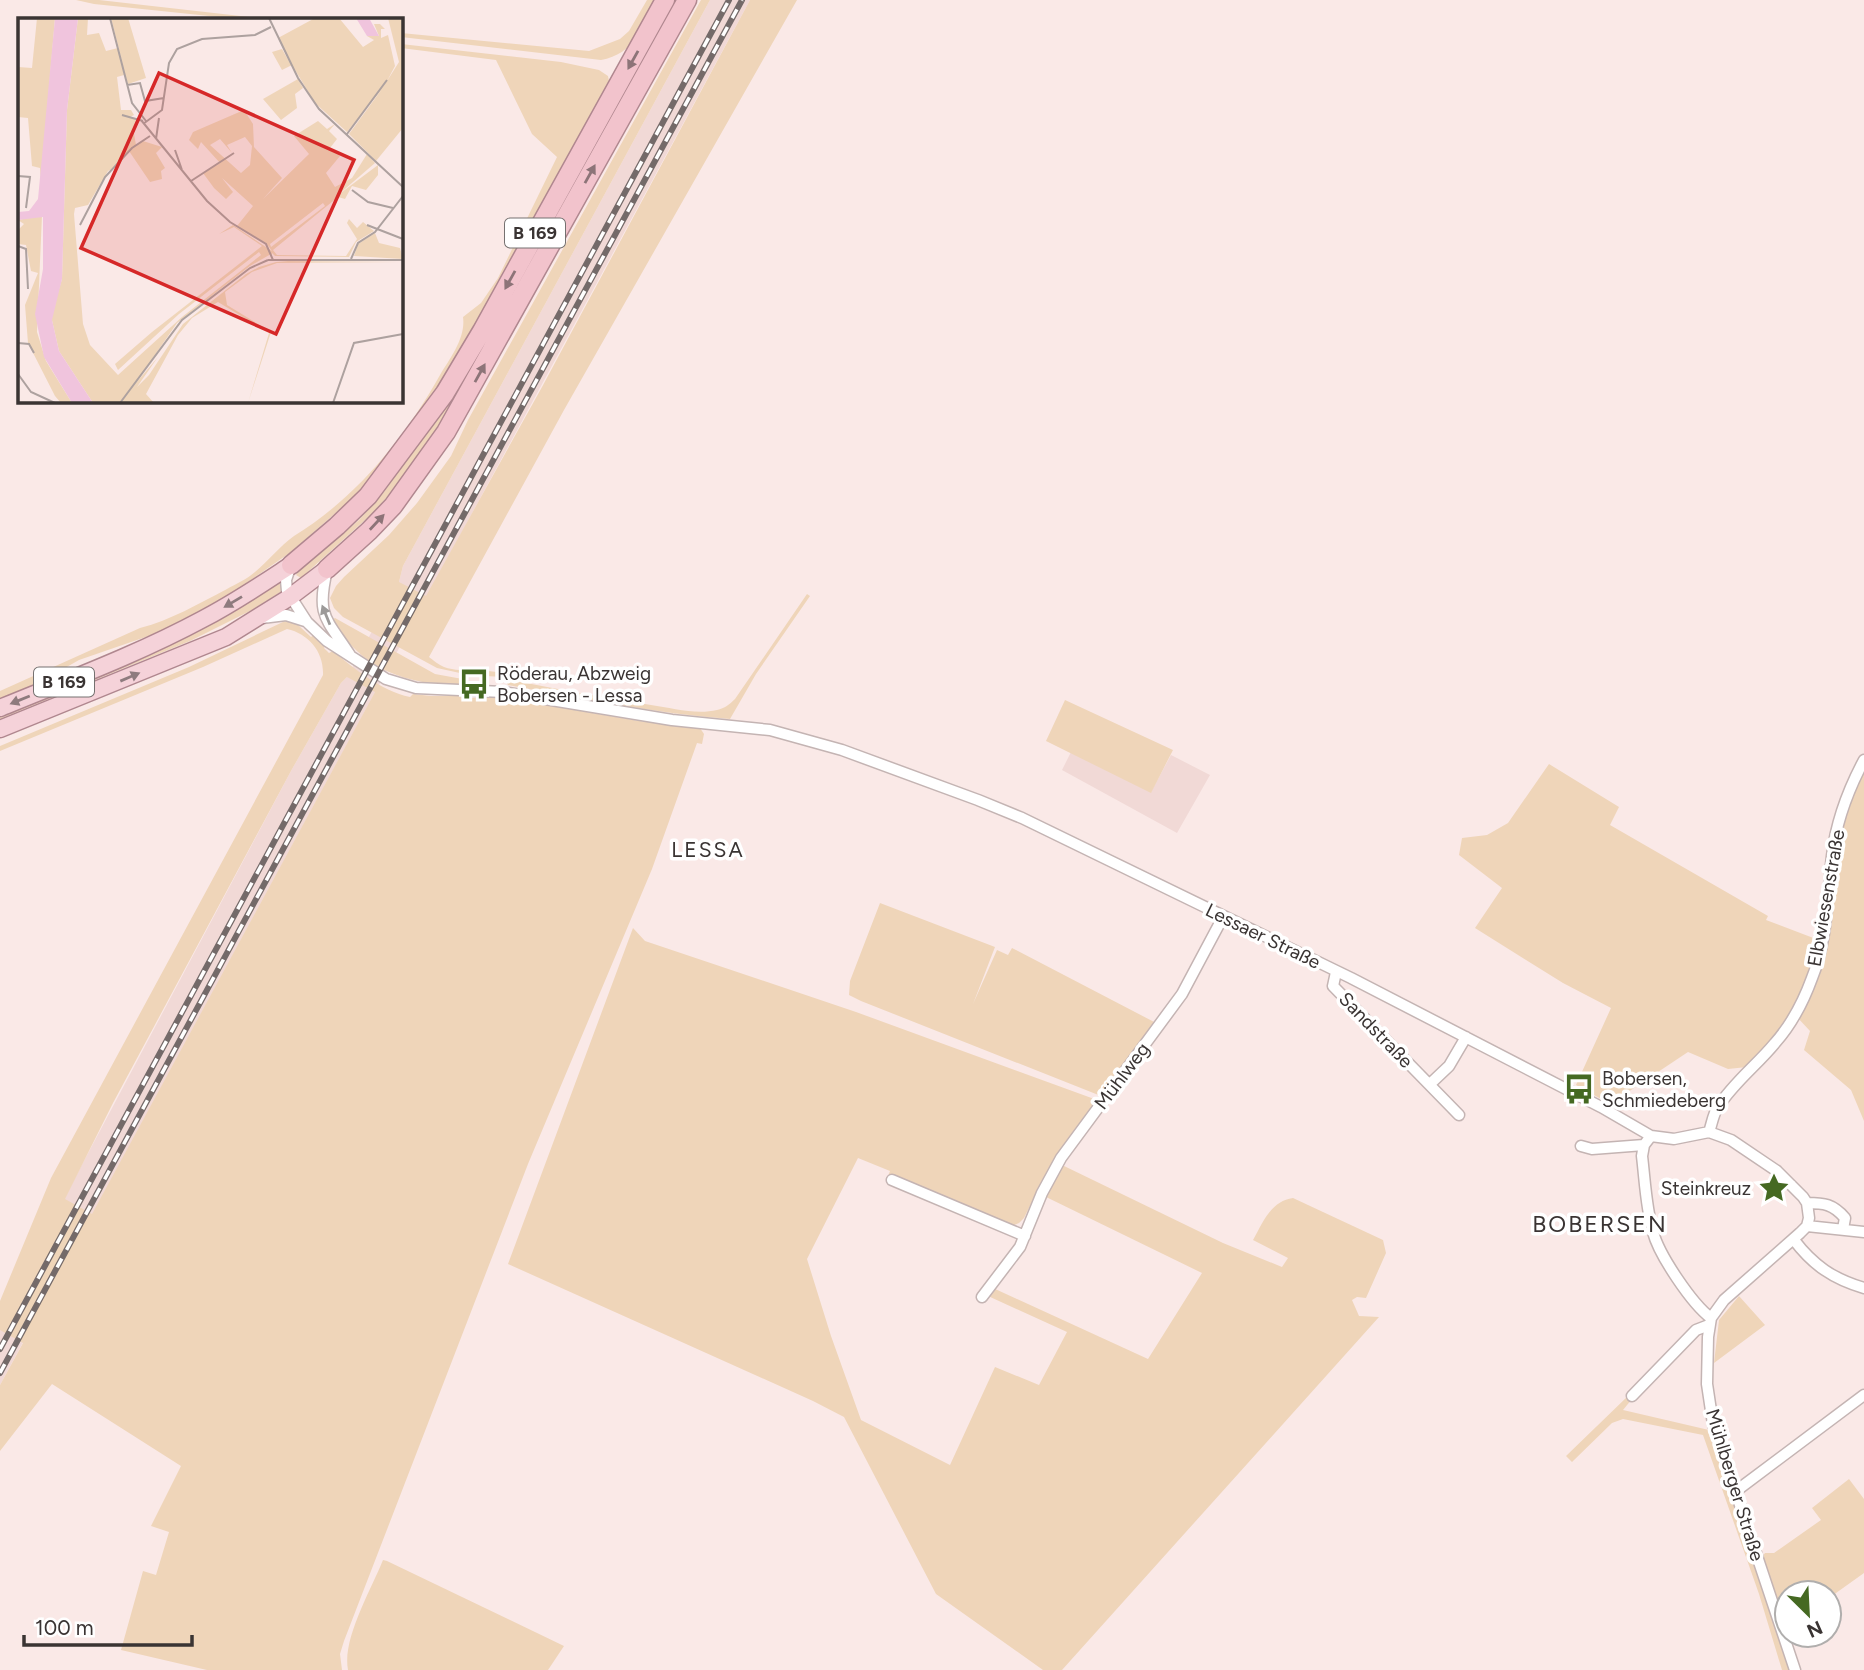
<svg xmlns="http://www.w3.org/2000/svg" width="1864" height="1670" viewBox="0 0 1864 1670" font-family="Figtree,sans-serif">
	<style>
		.built { fill: #f1d9d6 }
		.green { fill: #efd5b9; fill-rule: evenodd }
		.lines { fill: none; stroke-linecap: round; stroke-linejoin: round }
		.minor-casing { stroke: #c4b4b3; stroke-width: 13 }
		.primary-casing { stroke: #b0878f; stroke-width: 19 }
		.trunk-casing { stroke: #b0878f; stroke-width: 21 }
		.minor { stroke: #fff; stroke-width: 10 }
		.primary { stroke: #f5d2d9; stroke-width: 16 }
		.trunk { stroke: #f2c3cc; stroke-width: 18 }
		.rail-casing { stroke: #746a69; stroke-width: 6 }
		.rail { stroke: #fff; stroke-width: 3.5; stroke-dasharray: 10; stroke-linecap: butt }
		.oneway { fill: #8d7478 }
		.oneway2 { fill: #8e7b7e }
		.oneway3 { fill: #9c9a99 }
		.labels { text-anchor: middle; dominant-baseline: central; stroke-width: 7; stroke-linejoin: round; paint-order: stroke }
		.shield { fill: #fff; stroke: #757170; stroke-width: 2 }
		.shield-label { font-size: 18px; font-weight: bold; fill: #3a3433 }
		.poi-label { font-size: 19px; fill: #3a3433; stroke: #fff; text-anchor: start }
		.street-label { font-size: 19px; fill: #3a3433; stroke: #fff }
		.neighbourhood-label { font-size: 21px; letter-spacing: 2px; fill: #3a3433; stroke: #fff }
		.quarter-label { font-size: 23px; letter-spacing: 2px; fill: #3a3433; stroke: #fff }
		.inset-road { fill: none; stroke: #ada19f; stroke-width: 2 }
		.view { fill: #d62828; fill-opacity: 0.15; stroke: #d62828; stroke-width: 3.5 }
		.inset-edge { fill: none; stroke: #3a3433; stroke-width: 3.5 }
	</style>
	<rect width="100%" height="100%" fill="#fae9e7"/>
	<!-- built -->
	<path class="built" d="M710,0H750L0,1385V1319L291,771L341,683L347,677L399,582L403,566Z
		M1071,752L1151,792L1171,755L1210,775L1177,833L1062,770Z"/>
	<!-- green -->
	<path class="green" d="M76,0H99L268,19H238L94,4Z
		M647,0H658C644,27 634,54 601,60L401,37V33L589,51L620,39L629,31Z
		M673,0H678L454,404L403,478L375,511L301,578L296,575L299,571L359,520L384,492L450,399Z
		M701,0H710L403,566L399,582L426,596L542,387L750,0H797L564,410L429,657C433,660 439,665 444,667C466,675 498,664 516,681C561,690 606,698 651,705C672,708 696,715 717,710C725,708 729,705 735,699L807,594L810,596L756,674L730,719C655,713 582,699 508,685L503,677L469,675L437,668L343,617L334,608L330,598L336,586L344,577L389,535L417,503L451,456L468,420Z
		M401,44L561,62L599,70L608,76L610,86L451,372L376,473L355,496L291,552L225,598L163,631L79,660L28,689L0,701V691L140,628C171,620 198,604 227,589C236,584 247,579 255,572C268,561 280,546 294,536C356,498 404,439 440,375C450,358 466,338 463,317L481,303L498,278L557,157L532,134L496,60L401,48Z
		M281,579L282,591L252,610L190,641L0,719V716L152,652Z
		M335,618L435,674L468,680V685C409,686 365,672 331,620Z
		M285,621L298,625L311,637L315,634L326,645L324,648L329,653L333,651C355,669 381,691 410,697L413,694L431,696H462L463,698H484L485,695L505,698L639,721L700,728L704,734L702,744L697,743L652,869L528,1164L344,1641L340,1654L342,1670H207L121,1650L143,1571L156,1575L169,1532L151,1526L181,1466L52,1384L0,1451V1385L23,1343L0,1330V1301L51,1178L323,675C324,652 309,634 287,629L203,667L0,751V746L189,667ZM347,677L375,692L92,1214L65,1199L113,1103L291,771L341,683Z
		M1065,700L1173,750L1151,793L1046,741Z
		M1549,764L1619,807L1610,825L1768,916L1766,920L1816,939C1808,991 1783,1030 1747,1067L1728,1069L1688,1052L1610,1104L1576,1085L1611,1008L1563,983L1475,928L1502,888L1459,855L1462,838L1487,835L1508,823Z
		M1864,766V1121L1851,1090L1804,1050L1810,1031L1796,1016L1814,982L1840,828Z
		M880,903L995,947L973,1004L997,950L1008,955L1012,948L1158,1024L1101,1096L861,1001L849,995L850,981Z
		M633,928L645,941L856,1012L1097,1100L1046,1173L1024,1218L1019,1223L1009,1227L888,1176L890,1171L858,1158L807,1259L831,1336L861,1420L950,1465L995,1367L1039,1385L1067,1332L988,1296L993,1288L1148,1359L1202,1273L1044,1196L1062,1165L1223,1243L1282,1267L1288,1258L1253,1240C1263,1222 1271,1201 1293,1198L1383,1240L1386,1253L1366,1298L1357,1297L1352,1300L1359,1316L1379,1317L1062,1670H1043L936,1594L844,1417L813,1401L508,1264Z
		M1739,1296L1765,1325L1714,1363L1719,1320Z
		M1628,1396L1632,1399L1623,1410L1709,1430L1790,1670H1782L1759,1594L1703,1435L1623,1419L1612,1423L1572,1462L1566,1456Z
		M1849,1479L1864,1499V1573L1829,1598V1593H1787V1627L1762,1557L1765,1553H1774L1821,1520L1812,1508Z
		M383,1560L387,1561L564,1646L548,1670H348C342,1639 371,1590 383,1560Z"/>
	<g class="lines">
		<!-- minor casing -->
		<g class="minor-casing">
			<path id="minor" d="M291,565L286,580L287,591L307,622L327,641L386,679L416,688L503,692L672,720L770,730L842,750L978,800L1022,818L1351,978L1601,1107L1651,1136L1674,1139L1709,1132L1731,1140L1777,1171L1803,1197L1807,1203L1809,1218L1807,1226L1800,1233L1724,1300L1711,1318L1708,1337L1707,1384L1713,1424L1795,1670
				M327,570C316,616 326,618 350,655
				M262,618L286,615L305,621
				M1336,972L1333,986L1459,1115
				M1430,1084L1449,1066L1466,1037
				M1709,1132C1712,1124 1713,1114 1718,1107C1733,1083 1757,1065 1775,1043C1791,1025 1804,1000 1812,978C1828,939 1827,897 1832,856C1836,822 1848,790 1864,760
				M1651,1136L1644,1145L1642,1156C1645,1181 1646,1208 1653,1232C1659,1255 1692,1304 1711,1318
				M1581,1146L1592,1149L1644,1145
				M892,1180L1025,1236
				M1807,1203C1824,1203 1833,1204 1845,1218L1843,1229
				M1807,1226L1864,1232
				M1794,1240C1813,1265 1833,1279 1864,1288
				M982,1297L1020,1247L1042,1193L1061,1158L1182,994L1223,917
				M1632,1396L1696,1330L1709,1325
				M1734,1489L1740,1488L1864,1395"/>
		</g>
		<!-- primary casing -->
		<g class="primary-casing">
			<path id="primary" d="M0,708C68,680 138,654 203,619C234,603 262,584 291,565
				M0,729L226,637L290,597L327,569"/>
		</g>
		<!-- trunk casing -->
		<g class="trunk-casing">
			<path id="trunk" d="M291,565L337,526L368,496L445,393L482,331L665,0
				M327,569L369,531L393,506L446,432L687,0"/>
		</g>
		<!-- minor -->
		<use href="#minor" class="minor"/>
		<!-- primary -->
		<use href="#primary" class="primary"/>
		<!-- trunk -->
		<use href="#trunk" class="trunk"/>
		<!-- rail casing -->
		<g class="rail-casing">
			<path id="rail" d="M0,1349L729,0
				M0,1373L742,0"/>
		</g>
		<!-- rail -->
		<use href="#rail" class="rail"/>
	</g>
	<!-- one-way arrows -->
	<defs><path id="oneway-solid" d="M-6-.8H1V-3.2L6.5 0L1 3.2V.8H-6Z" transform="scale(1.75)"/></defs>
	<g class="oneway">
		<use href="#oneway-solid" transform="translate(633 60) rotate(119)"/>
		<use href="#oneway-solid" transform="translate(590 174) rotate(-61)"/>
		<use href="#oneway-solid" transform="translate(510 280) rotate(119)"/>
		<use href="#oneway-solid" transform="translate(480 373) rotate(-61)"/>
		<use href="#oneway-solid" transform="translate(377 522) rotate(-47)"/>
	</g>
	<g class="oneway2">
		<use href="#oneway-solid" transform="translate(233 602) rotate(149)"/>
		<use href="#oneway-solid" transform="translate(130 677) rotate(-23)"/>
		<use href="#oneway-solid" transform="translate(20 700) rotate(158)"/>
	</g>
	<use class="oneway3" href="#oneway-solid" transform="translate(326 615) rotate(-112)"/>
	<!-- icons -->
	<defs>
		<g id="bus-bare" transform="scale(2.415)"><path d="M-5-6H5V4H4V6H2V4H-2V6H-4V4H-5ZM-3.5-4V0h7V-4ZM-3.5 1.2v1.5H-2V1.2ZM2 1.2v1.5H3.5V1.2Z" fill="#456922" stroke="#fff" stroke-width="2.5" paint-order="stroke"/></g>
		<g id="sight-bare" transform="scale(2.415)"><path d="M0-6L1.8-2.2L6-1.7L2.9 1.2L3.7 5.4L0 3.3L-3.7 5.4L-2.9 1.2L-6-1.7L-1.8-2.2Z" fill="#456922" stroke="#fff" stroke-width="2.5" paint-order="stroke"/></g>
	</defs>
	<g fill-rule="evenodd">
		<use href="#bus-bare" x="474" y="684"/>
		<use href="#bus-bare" x="1579" y="1089"/>
		<use href="#sight-bare" x="1774" y="1188"/>
	</g>
	<g class="labels">
		<!-- shield labels -->
		<g class="shield">
			<rect x="505" y="218.5" width="60" height="29" rx="5"/>
			<rect x="34" y="667.5" width="60" height="29" rx="5"/>
		</g>
		<g class="shield-label">
			<text x="535" y="233">B 169</text>
			<text x="64" y="682">B 169</text>
		</g>
		<!-- poi labels -->
		<g class="poi-label">
			<text x="497" y="673">Röderau, Abzweig<tspan x="497" dy="22">Bobersen - Lessa</tspan></text>
			<text x="1602" y="1078">Bobersen,<tspan x="1602" dy="22">Schmiedeberg</tspan></text>
			<text x="1751" y="1188" text-anchor="end">Steinkreuz</text>
		</g>
		<!-- street labels -->
		<g class="street-label">
			<text transform="translate(1826 898) rotate(-80)">Elbwiesenstraße</text>
			<text transform="translate(1263 936) rotate(26)">Lessaer Straße</text>
			<text transform="translate(1376 1030) rotate(46)">Sandstraße</text>
			<text transform="translate(1122 1076) rotate(-53)">Mühlweg</text>
			<text transform="translate(1735 1485) rotate(73)">Mühlberger Straße</text>
		</g>
		<!-- neighbourhood labels -->
		<g class="neighbourhood-label">
			<text x="708" y="849">LESSA</text>
		</g>
		<!-- quarter labels -->
		<g class="quarter-label">
			<text x="1600" y="1224">BOBERSEN</text>
		</g>
	</g>
	<!-- overview -->
	<g transform="translate(18 18)">
		<rect width="385" height="385" fill="#fae9e7"/>
		<path d="M19,0H37L23,164L22,150L14,148L10,100L0,99V49L14,50ZM60,0H70L69,17L81,15L88,33L100,30L105,47L93,0H110L128,60L110,66L105,50L106,57L99,59L103,92H113L116,97L112,99L120,102L115,110L118,127L125,123L144,129L138,135L147,150L143,153L144,161L132,164L111,133L100,148L90,153L70,187L57,190L56,196L65,306L72,327L100,357L164,299L243,237L241,234L161,296L100,352L97,346L134,314L244,228L216,209L201,216L215,207L254,233L248,225L219,208L235,188L204,160L215,174L208,181L196,170L185,155L202,145L183,124L180,131L171,122L175,114L226,92L235,106L236,129L264,160L245,181L291,136L276,118L300,103L309,111L317,106L311,113L319,121L312,130L322,138L308,155L317,169L334,160L349,136L357,145L320,177L360,147V157L348,172L334,168L327,181L320,179L255,232L259,237L328,238L339,221L329,205L331,201L339,210L345,204L356,213L338,224L331,239L257,238L254,235V240L253,236L232,248L159,305L117,366L140,339L119,369L131,357L165,306L228,256L241,249L258,244L270,243L385,244L259,245L234,254L207,274L209,287L253,314L230,385L251,315L200,284L174,300L160,317L128,376L136,385H75L41,333L33,298L44,261L49,92ZM227,119L234,128L232,147L223,155L192,127L202,121L214,135L209,127ZM305,185L307,188L253,229L252,226ZM297,0H321L345,29L356,22L349,18H361L356,6H362L367,11H363V20L370,17L377,48L369,63L381,44L370,0H385V110L358,143L331,116L364,71L329,114L297,85L274,47L264,52L254,34L264,31L272,45L260,20ZM280,61L285,70L277,76L279,90L263,102L245,81ZM24,197L19,314L28,343L54,385H43L37,378L10,325L7,287L20,255L13,253L8,227L0,226V212L6,206L0,202ZM357,215L361,225L382,230L385,241L336,238L340,226Z" fill="#efd5b9" fill-rule="evenodd"/>
		<path d="M37,0H60L49,92L44,261L34,302L41,333L75,385H54L26,339L17,296L25,251V199L0,202V194L11,193L20,181ZM338,0H351L361,18H349Z" fill="#f0c4dd"/>
		<path class="inset-road" d="M92,0L114,85L128,103M251,0L280,60L301,91L385,169M109,67L122,65L127,83L146,80M104,97L125,103M123,102L189,183L212,204L248,226L255,242M125,106L144,92L151,45L159,31L184,21L237,17L253,9M329,116L369,62M138,121L141,100M157,132L164,152M0,158L12,159L8,190M173,163L216,135M334,172L350,184L375,190M62,207L87,159L114,130L132,118M349,207L385,221M0,228L8,231L10,271M333,241L340,225L357,214L385,178M250,242H385M0,325L11,326L16,335M0,356L13,374L37,385M102,385L164,302L232,250L250,242M315,385L336,325L385,316"/>
		<path class="view" d="M141,55L336,142L258,316L63,230Z"/>
		<rect width="385" height="385" class="inset-edge"/>
	</g>
	<!-- north arrow -->
	<g transform="translate(1808 1614) rotate(156)"><circle r="33" fill="#ffffff" stroke="#b0aead" stroke-width="2"/>
	<path d="M0-5L12 26L0 18L-12 26Z" fill="#456922"/>
	<text y="-10" font-size="19" font-weight="bold" text-anchor="middle" fill="#3a3433">N</text>
	</g>
	<!-- scale -->
	<path d="M24 1635v10h168v-10" fill="none" stroke="#3a3433" stroke-width="3.5"/>
	<text x="35" y="1635" font-size="21" fill="#3a3433" stroke="#ffffff" stroke-width="5" paint-order="stroke">100 m</text>
</svg>
